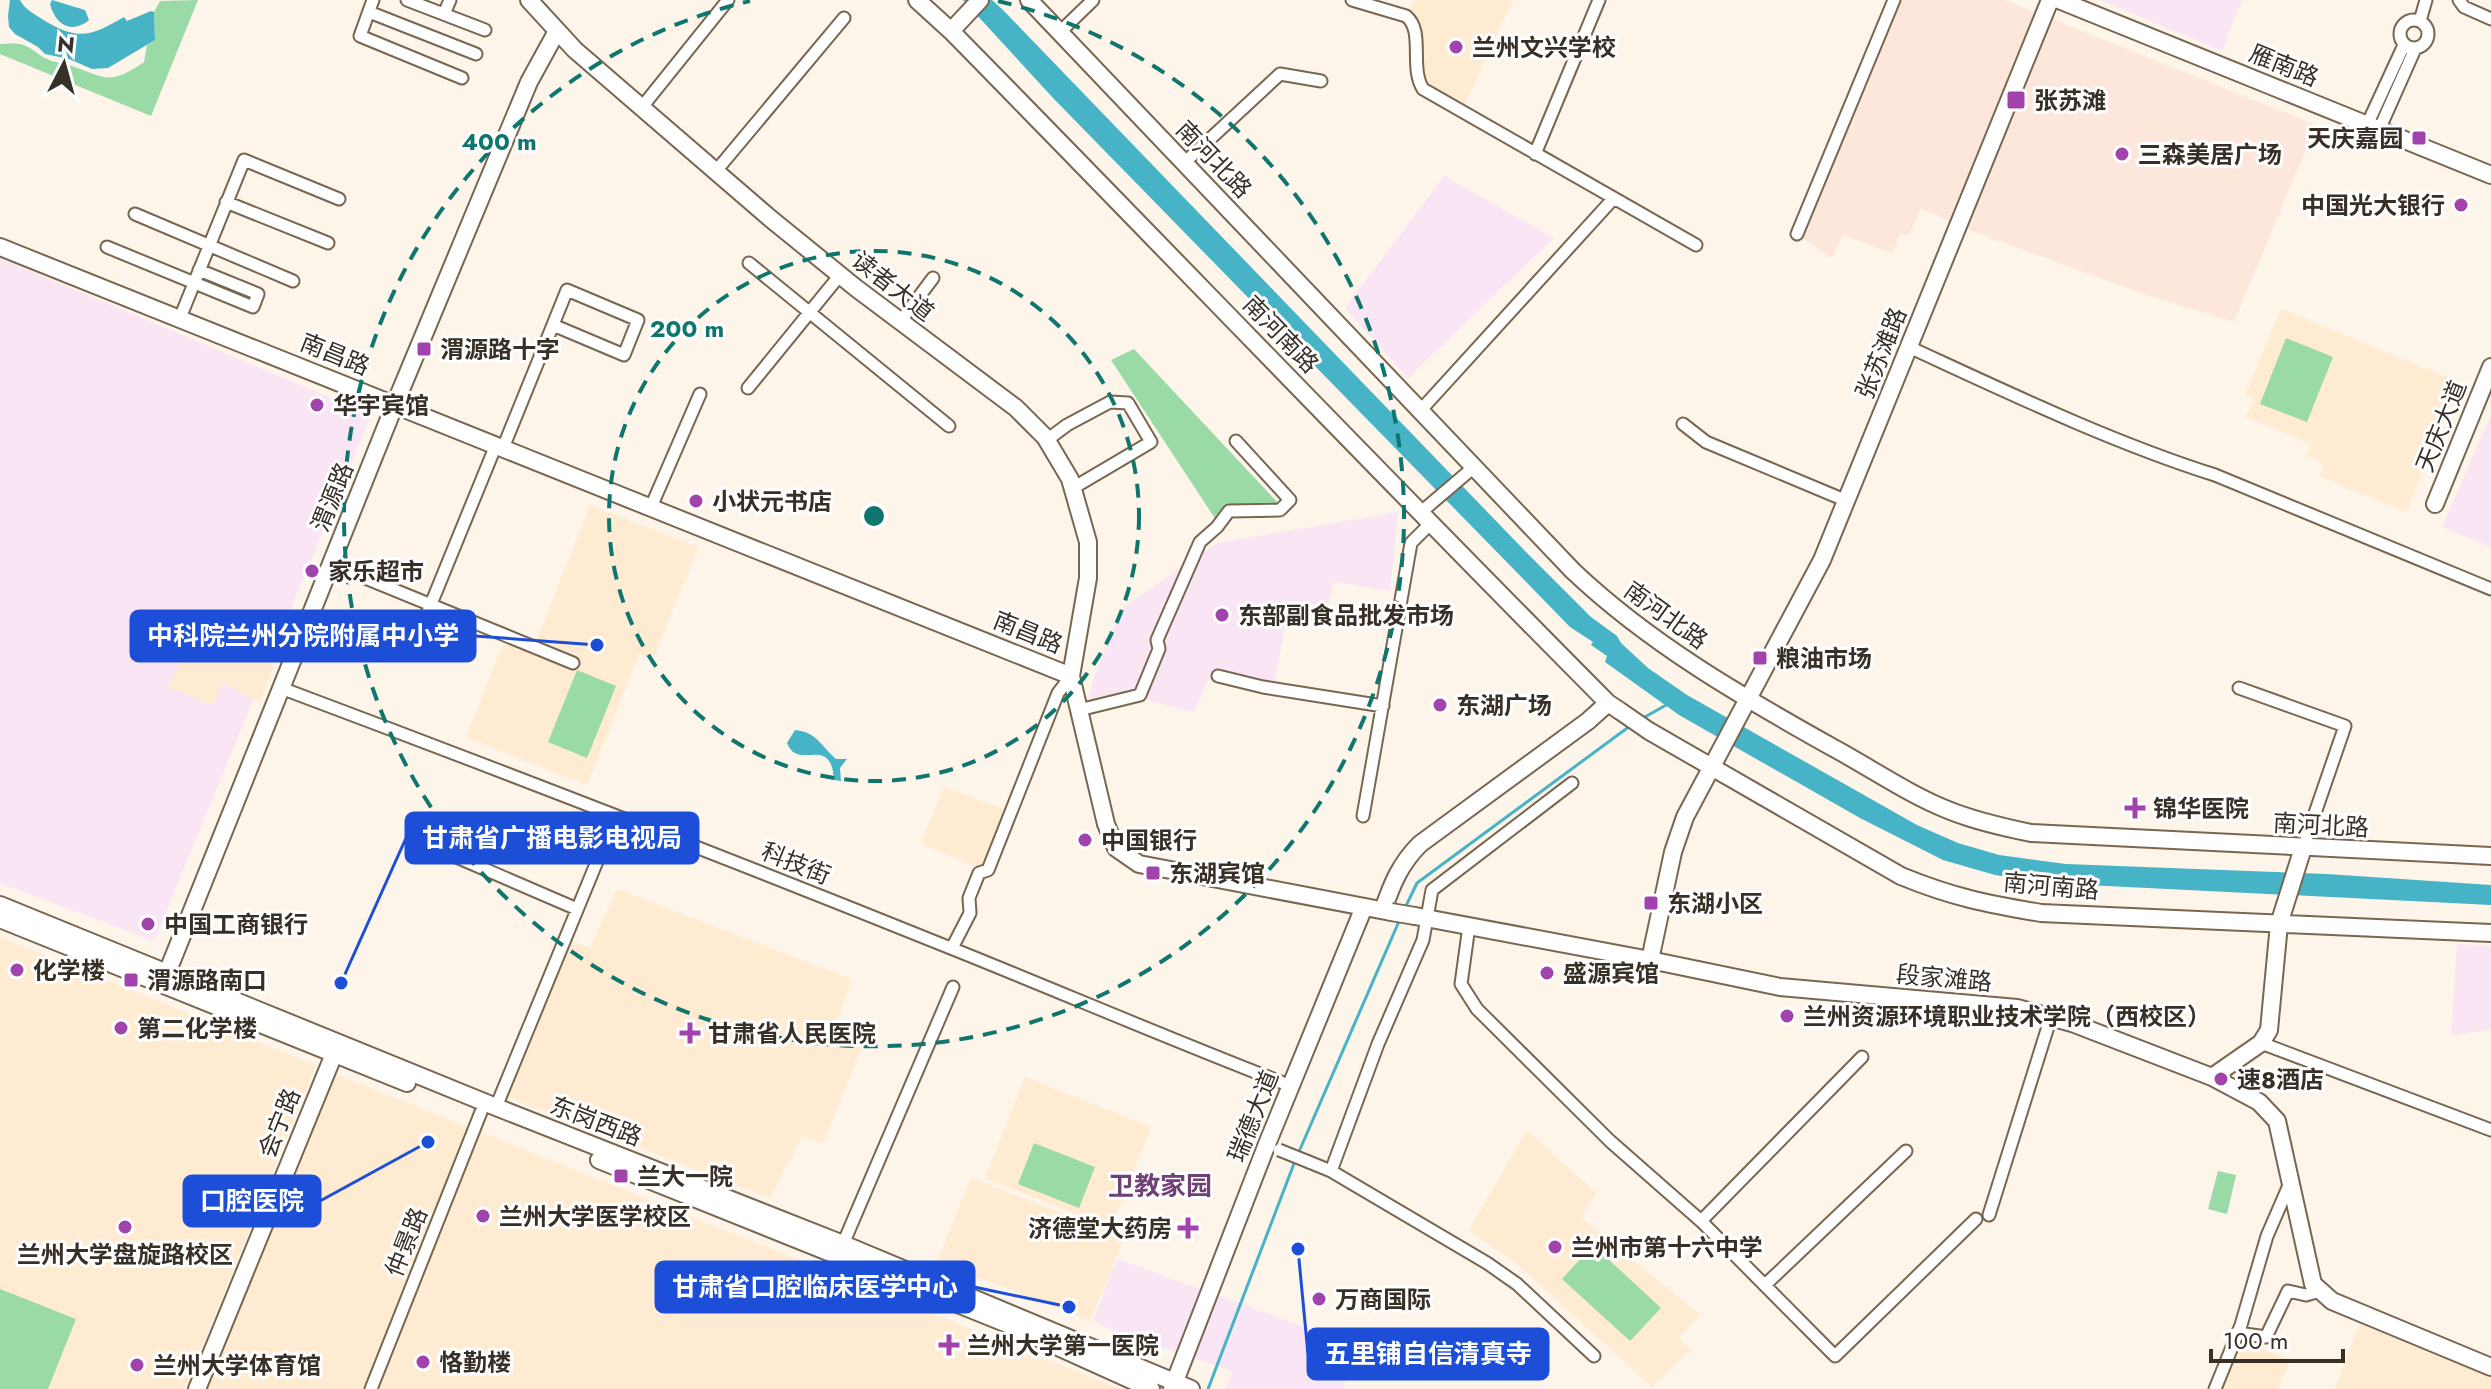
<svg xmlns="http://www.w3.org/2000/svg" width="2491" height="1389" viewBox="0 0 2491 1389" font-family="Jost,'Noto Sans SC',sans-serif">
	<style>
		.commercial { fill: #fae5f4 }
		.industrial { fill: #fde7da }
		.built { fill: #ffebd1 }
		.green { fill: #9adaa7 }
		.water { fill: #47b3c7 }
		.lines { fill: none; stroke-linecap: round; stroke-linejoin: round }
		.stream { stroke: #47b3c7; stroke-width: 3 }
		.street-casing { stroke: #786750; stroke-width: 15 }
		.secondary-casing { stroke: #786750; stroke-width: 20 }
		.primary-casing { stroke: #786750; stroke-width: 20 }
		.street { stroke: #fff; stroke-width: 11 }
		.secondary { stroke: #fff; stroke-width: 16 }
		.primary { stroke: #fff; stroke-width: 16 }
		.street-bridge-casing { stroke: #786750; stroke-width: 15; stroke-linecap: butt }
		.secondary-bridge-casing { stroke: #786750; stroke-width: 20; stroke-linecap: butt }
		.street-bridge { stroke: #fff; stroke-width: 11 }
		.secondary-bridge { stroke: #fff; stroke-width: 16 }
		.ring { fill: none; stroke: #0f766e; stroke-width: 4; stroke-dasharray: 14 10 }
		.poi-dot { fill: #a143ac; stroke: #fff; stroke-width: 3 }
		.labels { text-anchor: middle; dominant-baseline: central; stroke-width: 6; stroke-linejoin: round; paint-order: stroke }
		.poi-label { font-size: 24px; font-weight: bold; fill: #383027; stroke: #fff; text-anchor: start }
		.street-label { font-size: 24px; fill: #383027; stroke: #fff }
		.neighbourhood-label { font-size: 26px; font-weight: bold; fill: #704176; stroke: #fff }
		.centre { fill: #0f766e; stroke: #fff; stroke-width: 4 }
		.ring-label { font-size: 24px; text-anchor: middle; font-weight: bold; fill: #0f766e; stroke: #fff; stroke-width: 6; stroke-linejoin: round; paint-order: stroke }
		.leader { fill: none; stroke: #1d4ed8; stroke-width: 3 }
		.callout-dot { fill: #1d4ed8; stroke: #fff; stroke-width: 3 }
		.callout { fill: #1d4ed8; stroke: #1d4ed8; stroke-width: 3 }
		.callout-label { font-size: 26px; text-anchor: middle; font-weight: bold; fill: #fff }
	</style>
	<rect width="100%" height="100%" fill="#fdf4ea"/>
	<!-- commercial -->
	<path class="commercial" d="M2100,0H2242L2222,51Z
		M1444,176L1554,238L1408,378L1345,308Z
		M0,258L371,415L154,941L0,883Z
		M2491,415V547L2442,527Z
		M1398,512L1390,591L1334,582L1322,627L1286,622L1272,694L1208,680L1194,712L1143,699L1087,711L1093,680L1122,608L1217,543Z
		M2457,944L2491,946V1029L2451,1036Z
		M1117,1259L1360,1347L1343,1389H1226L1233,1371L1128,1336L1093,1321Z"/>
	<!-- industrial -->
	<path class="industrial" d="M1891,0H2005L2316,125L2234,322L2141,293L1972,231L1921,208L1909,235L1900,234L1892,253L1843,235L1832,258L1797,234Z"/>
	<!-- built -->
	<path class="built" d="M1413,0H1513L1464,106L1427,84L1421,66L1420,28L1417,19L1409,11Z
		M2281,309L2459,382L2406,512L2319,476L2324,463L2307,456L2311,444L2246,417L2254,399L2245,395Z
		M590,505L698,547L653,659L639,654L587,785L466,737L505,639L533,650Z
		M203,615L281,647L260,702L223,683L212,705L168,687Z
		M944,787L1009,811L988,862L978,868L921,843Z
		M617,889L851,979L838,1019L861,1048L823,1143L802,1136L770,1198L505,1096L570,940L590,948Z
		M0,937L316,1065L185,1389H0Z
		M334,1073L1120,1389H206Z
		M1025,1077L1151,1127L1111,1228L985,1178Z
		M1527,1130L1596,1193L1581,1217L1700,1315L1678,1338L1691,1349L1652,1387L1517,1264L1469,1230Z
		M971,1178L1125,1237L1090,1321L937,1261Z
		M2359,1324L2491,1378V1389H2335Z
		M2241,1339L2290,1360L2278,1389H2221Z"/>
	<!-- green -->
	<path class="green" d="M198,0L151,116L0,54V44C28,42 24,45 45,58C53,63 61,62 69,65C107,78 109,86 144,62L147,45L155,40L154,12L160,1Z
		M2286,338L2333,357L2307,422L2260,404Z
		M1134,349L1279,504L1233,512L1216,520L1111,360Z
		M577,670L616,686L587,758L548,742Z
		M1034,1143L1095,1167L1079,1208L1018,1184Z
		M2218,1171L2236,1175L2227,1214L2208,1209Z
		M1593,1245L1661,1308L1630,1341L1562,1279Z
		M0,1289L76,1319L48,1389H0Z"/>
	<!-- water -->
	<path class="water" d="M10,0H20C25,10 36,15 45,21C79,41 91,36 124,17L127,21L151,11L154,12L155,40L108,68L92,69L69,59L45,54L38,47L15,34L9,27L8,16Z
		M52,0L85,10L89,20C71,35 55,24 50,4Z
		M963,0H992L1003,10L1526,552L1591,617L1617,636L1621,643L1648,668L1687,695L1917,825L1958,843L1999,855L2066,864L2327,874L2491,885V905L2047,883L1995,875L1943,860L1860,818L1679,715L1605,662L1607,656L1591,645L1593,642L1570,627L1533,589L1054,99Z
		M795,730C817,732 821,746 836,759H847L840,768L841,781L834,780C831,733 798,772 787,743Z"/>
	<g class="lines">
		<!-- stream -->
		<path class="stream" d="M1643,718L1668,704
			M1405,908L1417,883L1630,726
			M1298,1154L1400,919
			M1208,1389L1295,1161"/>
		<!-- street casing -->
		<g class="street-casing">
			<path id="street" d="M373,0L360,36L462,78
				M407,0L485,30
				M1352,0L1406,16C1425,31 1409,67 1423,89L1696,245
				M2459,0L2464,7L2491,19
				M369,12L476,54
				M444,14L450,0
				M2400 34a14 14 0 1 1 28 0a14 14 0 1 1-28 0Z
				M2420,21L2426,0
				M1060,32L1093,0
				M642,107L728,0
				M2367,125L2404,45
				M2379,130L2415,49
				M1535,154L1599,0
				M1184,163L1280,74L1321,81
				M716,171L844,18
				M226,202L328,243
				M135,214L293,281
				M1797,234L1894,0
				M107,247L253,307L258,294L199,270
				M749,263L949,426
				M180,318L244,160L339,199
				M900,322L933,278
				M1909,347C2009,393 2111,442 2215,475L2491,589
				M748,388L840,275
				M1420,411L1613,199
				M1683,424L1706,442L1847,501
				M1047,440L1067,425L1110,402L1128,403L1151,442L1073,488
				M503,448L546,342L567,290L638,320L624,355L553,325
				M651,507L700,394
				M1420,513L1474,467
				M331,564L573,663
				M420,631L496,445
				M1218,676L1263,687L1383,706
				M281,688C505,772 727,858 948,947C1063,993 1176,1042 1291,1086
				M2239,688L2345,726L2303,848
				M1079,710L1140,695L1159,649L1157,640L1200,542L1217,527L1229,511L1280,510L1290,500L1236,441
				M1363,816L1411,543L1430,524
				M431,846L577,909
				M1469,926L1461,984L1477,1009L1610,1141L1701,1221L1835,1356L1976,1219
				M952,948L970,913L969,898L979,873L988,870L1058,693L1071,676
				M2261,1043L2491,1130
				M496,1107L605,842
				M1309,1162L1331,1171L1487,1263L1517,1284L1594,1356
				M1331,1171L1378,1044L1423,940L1432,890L1572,783
				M1989,1215L2051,1017
				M1701,1221L1862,1057
				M843,1244L953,987
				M1765,1285L1906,1151
				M2238,1333L2266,1337L2288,1291L2306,1295L2320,1291
				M371,1389L481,1112
				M2215,1389L2241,1325L2267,1236L2290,1183"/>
		</g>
		<!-- secondary casing -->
		<g class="secondary-casing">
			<path id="secondary" d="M529,0L575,50L771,219L856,288L1016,408L1045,437L1070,479L1088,542V578L1071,676L1106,824L1116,848L1139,864L1391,912
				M917,0L951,31C1171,255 1387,481 1608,703L1620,711
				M1029,0L1573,571C1649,643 1739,695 1830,746C1869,767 1908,794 1948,810C1975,821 2002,827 2031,833L2491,856
				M2059,0L2491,175
				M951,31L980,0
				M0,247L1071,676
				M2435,504L2491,367
				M1649,731L1901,876C1952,897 1987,904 2041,913L2491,933
				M1383,910C1392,884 1400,864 1420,844L1588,721L1608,703
				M1415,916L1650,960L1780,987L2017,1008L2072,1023L2212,1077L2259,1102L2277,1121L2313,1284L2332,1301L2491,1367
				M1650,960L1673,852L1685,817L1822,560L2050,0
				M163,983L395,404L529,82L557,31
				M2212,1077L2261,1043L2269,1030L2279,924L2303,848
				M197,1389L334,1054
				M1172,1389L1267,1144L1364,907"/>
		</g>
		<!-- primary casing -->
		<g class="primary-casing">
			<path id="primary" d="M0,905L496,1107L843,1244L1191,1389
				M0,919L407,1083
				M599,1160L1005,1323L1151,1389"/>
		</g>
		<!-- street -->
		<use href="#street" class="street"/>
		<!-- secondary -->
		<use href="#secondary" class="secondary"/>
		<!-- primary -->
		<use href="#primary" class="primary"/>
		<!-- street-bridge casing -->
		<g class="street-bridge-casing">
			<path id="street-bridge" d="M1279,1150L1309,1162"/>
		</g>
		<!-- secondary-bridge casing -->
		<g class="secondary-bridge-casing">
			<path id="secondary-bridge" d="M1620,711L1649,731
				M1391,912L1415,916"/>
		</g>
		<!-- street-bridge -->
		<use href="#street-bridge" class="street-bridge"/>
		<!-- secondary-bridge -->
		<use href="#secondary-bridge" class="secondary-bridge"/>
	</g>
	<!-- distance rings -->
	<g class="ring">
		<circle cx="874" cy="516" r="265"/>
		<path d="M998 1A530 530 0 1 1 750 1"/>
	</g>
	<!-- markers -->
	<g class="poi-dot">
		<circle cx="1456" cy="47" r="8"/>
		<rect x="2006" y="90" width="20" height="20" rx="4"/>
		<rect x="2411" y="130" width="16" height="16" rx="4"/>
		<circle cx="2122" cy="154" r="8"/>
		<circle cx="2461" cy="205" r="8"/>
		<rect x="416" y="341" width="16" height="16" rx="4"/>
		<circle cx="317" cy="405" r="8"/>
		<circle cx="696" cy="501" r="8"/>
		<circle cx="312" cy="571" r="8"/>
		<circle cx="1222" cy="615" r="8"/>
		<rect x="1752" y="650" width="16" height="16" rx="4"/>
		<circle cx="1440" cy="705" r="8"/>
		<path d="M2131 796h8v8h8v8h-8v8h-8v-8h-8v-8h8z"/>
		<circle cx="1085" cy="840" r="8"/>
		<rect x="1145" y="865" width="16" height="16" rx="4"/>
		<rect x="1643" y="895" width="16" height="16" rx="4"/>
		<circle cx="148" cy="924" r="8"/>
		<circle cx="17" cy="970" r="8"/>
		<circle cx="1547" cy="973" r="8"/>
		<rect x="123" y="972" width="16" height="16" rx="4"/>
		<circle cx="1787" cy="1016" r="8"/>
		<circle cx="121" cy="1028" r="8"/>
		<path d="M686 1021h8v8h8v8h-8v8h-8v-8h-8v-8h8z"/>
		<circle cx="2221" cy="1079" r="8"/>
		<rect x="613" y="1168" width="16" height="16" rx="4"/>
		<circle cx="483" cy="1216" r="8"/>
		<circle cx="125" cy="1227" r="8"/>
		<path d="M1184 1216h8v8h8v8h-8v8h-8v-8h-8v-8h8z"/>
		<circle cx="1555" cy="1247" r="8"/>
		<circle cx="1319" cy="1299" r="8"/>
		<path d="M945 1333h8v8h8v8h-8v8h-8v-8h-8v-8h8z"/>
		<circle cx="423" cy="1362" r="8"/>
		<circle cx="137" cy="1365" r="8"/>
	</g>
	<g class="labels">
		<!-- poi labels -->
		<g class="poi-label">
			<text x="1472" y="47">兰州文兴学校</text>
			<text x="2034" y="100">张苏滩</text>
			<text x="2403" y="138" text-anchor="end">天庆嘉园</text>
			<text x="2138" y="154">三森美居广场</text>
			<text x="2445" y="205" text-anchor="end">中国光大银行</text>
			<text x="440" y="349">渭源路十字</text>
			<text x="333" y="405">华宇宾馆</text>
			<text x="712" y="501">小状元书店</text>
			<text x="328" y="571">家乐超市</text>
			<text x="1238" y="615">东部副食品批发市场</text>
			<text x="1776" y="658">粮油市场</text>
			<text x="1456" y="705">东湖广场</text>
			<text x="2153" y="808">锦华医院</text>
			<text x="1101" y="840">中国银行</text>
			<text x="1169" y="873">东湖宾馆</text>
			<text x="1667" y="903">东湖小区</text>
			<text x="164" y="924">中国工商银行</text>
			<text x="33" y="970">化学楼</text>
			<text x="1563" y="973">盛源宾馆</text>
			<text x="147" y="980">渭源路南口</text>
			<text x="1803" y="1016">兰州资源环境职业技术学院（西校区）</text>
			<text x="137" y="1028">第二化学楼</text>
			<text x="708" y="1033">甘肃省人民医院</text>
			<text x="2237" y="1079">速8酒店</text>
			<text x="637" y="1176">兰大一院</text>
			<text x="499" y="1216">兰州大学医学校区</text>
			<text x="1172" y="1228" text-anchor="end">济德堂大药房</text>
			<text x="1571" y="1247">兰州市第十六中学</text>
			<text x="125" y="1254" text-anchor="middle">兰州大学盘旋路校区</text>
			<text x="1335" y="1299">万商国际</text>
			<text x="967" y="1345">兰州大学第一医院</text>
			<text x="439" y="1362">恪勤楼</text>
			<text x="153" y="1365">兰州大学体育馆</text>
		</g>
		<!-- street labels -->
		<g class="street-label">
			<text transform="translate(2284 65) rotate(22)">雁南路</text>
			<text transform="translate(1214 159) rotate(46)">南河北路</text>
			<text transform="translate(893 286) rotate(38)">读者大道</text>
			<text transform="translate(1281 334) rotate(46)">南河南路</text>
			<text transform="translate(1881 353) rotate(-68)">张苏滩路</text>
			<text transform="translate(335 354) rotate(22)">南昌路</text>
			<text transform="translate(2441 426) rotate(-68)">天庆大道</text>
			<text transform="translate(332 497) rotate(-68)">渭源路</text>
			<text transform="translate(1666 615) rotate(36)">南河北路</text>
			<text transform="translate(1028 632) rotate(22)">南昌路</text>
			<text transform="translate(2321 825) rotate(3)">南河北路</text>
			<text transform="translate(796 863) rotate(22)">科技街</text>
			<text transform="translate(2051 886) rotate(5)">南河南路</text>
			<text transform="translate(1944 978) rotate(5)">段家滩路</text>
			<text transform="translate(1253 1116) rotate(-68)">瑞德大道</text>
			<text transform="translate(596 1121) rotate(21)">东岗西路</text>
			<text transform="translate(279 1123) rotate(-68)">会宁路</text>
			<text transform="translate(406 1242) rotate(-68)">仲景路</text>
		</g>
		<!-- neighbourhood labels -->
		<g class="neighbourhood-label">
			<text x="1160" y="1186">卫教家园</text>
		</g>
	</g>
	<circle cx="874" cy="516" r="12" class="centre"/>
	<g class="ring-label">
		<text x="499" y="150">400 m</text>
		<text x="687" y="337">200 m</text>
	</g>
	<!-- callouts -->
	<path class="leader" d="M597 645L475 636M341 983L406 838M428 1142L320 1201M1069 1307L974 1287M1298 1249L1308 1354"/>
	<g class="callout-dot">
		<circle cx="597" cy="645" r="8"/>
		<circle cx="341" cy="983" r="8"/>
		<circle cx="428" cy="1142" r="8"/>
		<circle cx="1069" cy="1307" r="8"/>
		<circle cx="1298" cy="1249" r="8"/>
	</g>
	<g class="callout">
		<rect x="131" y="611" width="344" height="50" rx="8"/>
		<rect x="406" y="813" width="292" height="50" rx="8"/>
		<rect x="184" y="1176" width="136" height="50" rx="8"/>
		<rect x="656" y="1262" width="318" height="50" rx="8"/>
		<rect x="1308" y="1329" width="240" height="50" rx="8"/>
	</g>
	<g class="callout-label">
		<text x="303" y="645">中科院兰州分院附属中小学</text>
		<text x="552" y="847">甘肃省广播电影电视局</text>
		<text x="252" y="1210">口腔医院</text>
		<text x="815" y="1296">甘肃省口腔临床医学中心</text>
		<text x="1428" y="1363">五里铺自信清真寺</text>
	</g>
	<!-- north arrow -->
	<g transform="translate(64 64) rotate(6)" stroke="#ffffff" stroke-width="6" paint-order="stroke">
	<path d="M0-6L14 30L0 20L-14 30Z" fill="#383027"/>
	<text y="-12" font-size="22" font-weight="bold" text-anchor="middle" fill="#383027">N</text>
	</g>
	<!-- scale -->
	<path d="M2211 1349v12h132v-12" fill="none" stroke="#383027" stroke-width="4"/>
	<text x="2223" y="1349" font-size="24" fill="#383027" stroke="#ffffff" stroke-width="6" paint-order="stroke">100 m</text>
</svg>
